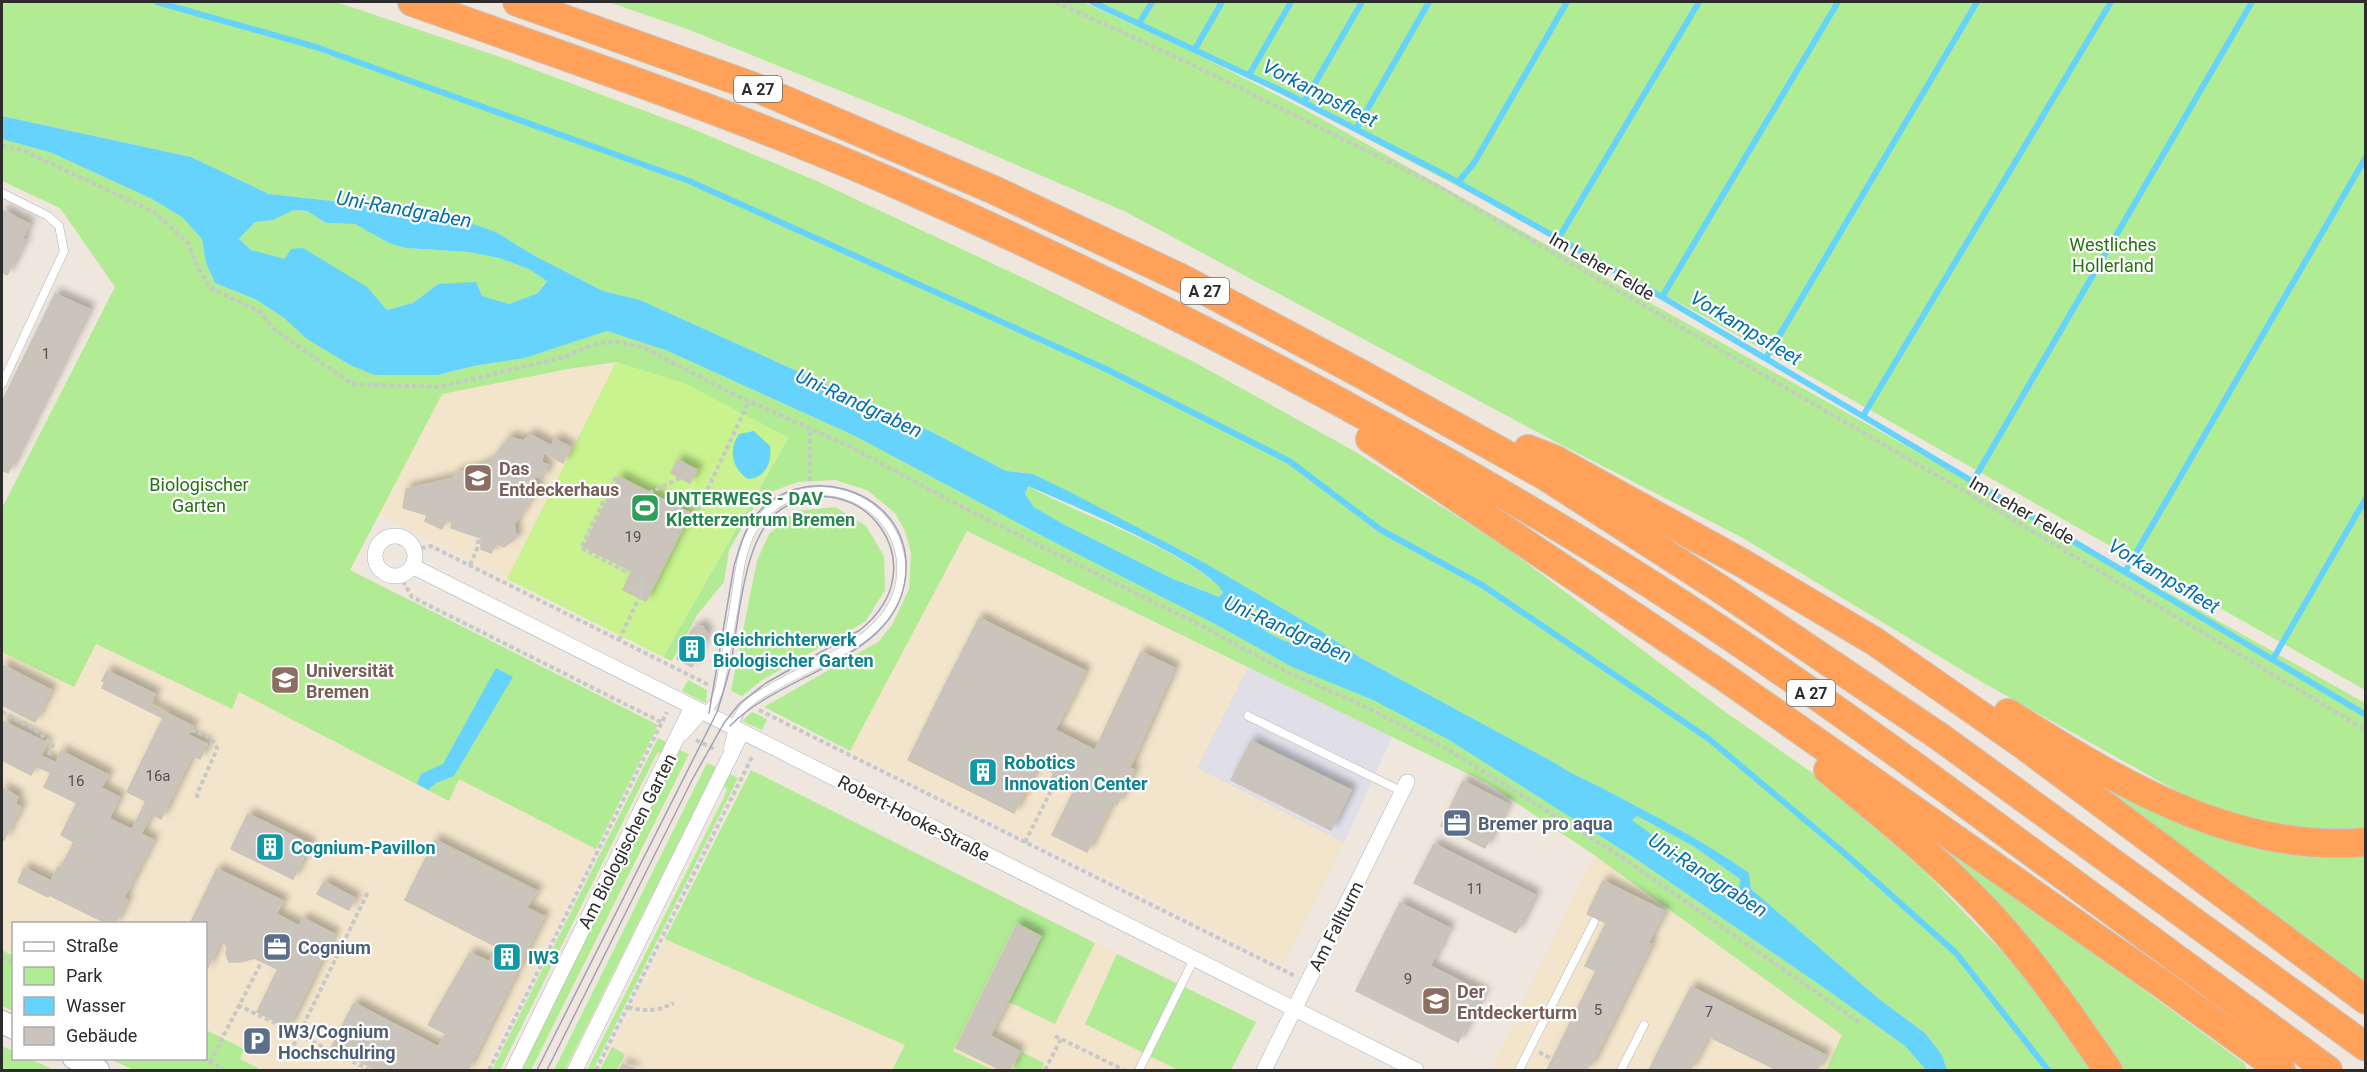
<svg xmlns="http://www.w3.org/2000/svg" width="2367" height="1072" viewBox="0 0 2367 1072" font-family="Roboto,sans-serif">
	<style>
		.industrial { fill: #e0dee7 }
		.education { fill: #f2e5cb }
		.green { fill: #b1eb94 }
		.pitch { fill: #c8f38e }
		.water { fill: #65d3fc; fill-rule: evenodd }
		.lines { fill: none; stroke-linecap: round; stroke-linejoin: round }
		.stream { stroke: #65d3fc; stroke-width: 6 }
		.building { fill: #cac4bc; stroke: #cbc3b6; stroke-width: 1.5; filter: url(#shadow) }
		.lane-casing { stroke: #b1b3c1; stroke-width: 9 }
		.street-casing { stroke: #b1b3c1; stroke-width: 16 }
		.secondary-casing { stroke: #b1b3c1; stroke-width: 24 }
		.highway-casing { stroke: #c8c8c8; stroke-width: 30 }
		.path { stroke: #c8c8c8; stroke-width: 4; stroke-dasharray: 4.5 3; stroke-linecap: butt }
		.lane { stroke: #fff; stroke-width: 8 }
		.street { stroke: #fff; stroke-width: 15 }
		.secondary { stroke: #fff; stroke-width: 22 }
		.highway { stroke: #ffa158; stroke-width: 28 }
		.tram { stroke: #9ea2b8; stroke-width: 1.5 }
		.labels { text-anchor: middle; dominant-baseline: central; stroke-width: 4.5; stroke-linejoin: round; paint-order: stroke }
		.number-label { font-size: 15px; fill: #545250 }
		.shield { fill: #fff; stroke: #6b6b6b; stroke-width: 1.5 }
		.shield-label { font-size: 16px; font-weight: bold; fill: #2c2c2c }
		.park-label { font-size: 18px; fill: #267212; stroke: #fff }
		.street-label { font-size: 18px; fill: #2c2c2c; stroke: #fff }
		.education-label { font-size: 18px; font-weight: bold; fill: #785e54; stroke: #fff; text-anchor: start }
		.leisure-label { font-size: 18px; font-weight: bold; fill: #27864d; stroke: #fff; text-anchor: start }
		.culture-label { font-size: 18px; font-weight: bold; fill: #0d838f; stroke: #fff; text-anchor: start }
		.service-label { font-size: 18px; font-weight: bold; fill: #4e5e75; stroke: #fff; text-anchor: start }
		.water-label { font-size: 20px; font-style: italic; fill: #006fac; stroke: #fff }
	</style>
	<defs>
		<filter id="shadow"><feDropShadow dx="5.5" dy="-5.5" stdDeviation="3" flood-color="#0004"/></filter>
	</defs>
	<rect width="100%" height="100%" fill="#efe7dd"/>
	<!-- industrial -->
	<path class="industrial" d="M1248,667L1392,737L1344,843L1196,768Z"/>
	<!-- education -->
	<path class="education" d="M115,287L568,369L616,362L507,579L379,514L350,570L658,725L485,1070H241L206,1053V924H14L13,956L2,950V508Z
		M966,531L1248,667L1197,768L1344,843L1283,965L850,751Z
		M751,770L986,890L1256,1022L1231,1070H600Z
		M1594,855L1843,1035L1826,1070H1490Z"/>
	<!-- green -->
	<path class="green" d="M2,2H336L506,59L688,127L819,182L1036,284L1196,363L1354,451L1504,546L1717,706L1818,777L1923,870L2019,969L2097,1070H1947L1942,1055L1925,1033L1879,999L1751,889L1749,873C1704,841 1655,816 1606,790C1590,781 1572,775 1557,764L1361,658L1321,631L1205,563L1033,474L1006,471L932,432L640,300L603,291L535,256L496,232L442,213L269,194L191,157L2,116Z
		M608,2H1083L1193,52L1304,109L2365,703V830H2306L2267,824L2193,800L1980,681L1741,537L1552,440L1124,211L898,114L687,29Z
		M1089,2H2365V690L1700,314L1218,60Z
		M2,139L52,153L152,199L182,217L202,239L206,263L215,283L255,299L284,318L308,339L350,365L438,375L474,366L525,358L607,331L668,351L855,436L1048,539L1215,624L1292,667L1373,700L1449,740L1633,857L1830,992L1905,1046L1926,1070H1826L1842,1035L1594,855L1487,783L967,531L850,751L764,707L878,642L892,625L909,589L911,553L905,531L895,513L867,490L835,480L798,482L773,491L754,507L729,550L724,582L697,615L672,661L663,657L788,438L616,362L568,369L442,394L350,570L658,725L596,849L459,779L449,801L239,692L232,709L96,644L74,687L2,652V508L115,287L60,208L2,181Z
		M294,210L307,211L326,223L355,224L406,248L468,252L499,258L529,269L547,280L538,293L509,304L438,284L413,303L387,310L367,287L251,250L239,239L255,222L273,220Z
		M1028,486C1084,517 1146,535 1199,571C1208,577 1218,582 1223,591L1219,597L1171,578L1063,524L1034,507L1025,494Z
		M835,507L866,526L884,556L885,590L865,622L762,680L742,696L731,691L757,561L769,534L796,511Z
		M1245,603L1300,634L1308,640L1306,647C1281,644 1258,626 1238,611L1239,604Z
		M688,680L707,690L706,703L682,691Z
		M752,712L767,719L762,730L742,721Z
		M2027,735L2137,798L2365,851V985Z
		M658,738L668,743L662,754L658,752L654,759L500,1070H492Z
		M680,750L689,754L531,1070H519Z
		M707,763L716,767L565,1070H554Z
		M751,770L1095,943L1055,1024L1009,1002L1042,936L1016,923L953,1051L993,1070H892L905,1045L665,939Z
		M728,773L738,778L593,1070H587L724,797L727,789L722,786Z
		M1856,780L2244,1063L2247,1070H2123L2062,983Z
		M1637,816L1693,846L1740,879L1739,888L1722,887L1631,820Z
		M2,950L13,956V1011L2,1006Z
		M1117,954L1256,1022L1231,1070H1178L1085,1024Z
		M206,1030L244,1049L240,1059L262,1070H134L110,1059L206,1058Z
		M2,1046L13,1051L14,1058L30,1059L54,1070H2Z
		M612,1047L625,1054L617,1070H600Z
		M1022,1052L1044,1063L1041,1070H1012Z"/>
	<!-- pitch -->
	<path class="pitch" d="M616,362L684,383L788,437L663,657L507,579Z"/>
	<!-- water -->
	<path class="water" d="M2,116L191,157L269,194L442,213L496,232L535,256L603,291L640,300L932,432L1006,471L1033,474L1070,492L1205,563L1321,631L1361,658L1557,764C1572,775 1590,781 1606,790C1655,816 1704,841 1749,873L1751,889L1879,999L1925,1033L1942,1055L1947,1070H1926L1905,1046L1830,992L1633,857L1449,740L1373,700L1292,667L1215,624L1048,539L855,436L668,351L607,331L525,358L474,366L438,375H375L350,365L307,339L284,318L255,299L215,283L206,263L202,239L182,217L152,199L52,153L2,139ZM294,210L307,211L326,223L355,224L389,243L406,248L468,252L499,258L529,269L547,281L538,293L509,304L482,296L476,282L438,284L413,303L387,310L367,287L303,248L291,249L285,259L251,250L239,239L255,222L273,220ZM1028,486C1065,502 1207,562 1223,592L1219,597L1171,578L1063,524L1034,507L1025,494ZM1245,603L1300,634L1307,640L1306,646C1281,645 1257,625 1238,611L1239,604ZM1637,816L1693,846L1740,879L1739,888L1722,887L1632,820Z
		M754,431L770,446C772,462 766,478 748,479C732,468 728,450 739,434Z
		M496,668L513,677L454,776L436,783L428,790L417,784L421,774L443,764Z"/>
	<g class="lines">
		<!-- stream -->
		<path class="stream" d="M157,2L316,47L689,181L1106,369L1289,461L1381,530L1482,585L1709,739L1843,852L1956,953L2048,1070
			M1092,2L1280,90L1445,175L1662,297L2366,715
			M1140,22L1152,2
			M1195,49L1222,2
			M1249,75L1291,2
			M1304,102L1362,2
			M1356,129L1429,2
			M1458,182L1474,163L1567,2
			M1558,239L1699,2
			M1662,297L1838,2
			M1766,358L1977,2
			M1863,416L2111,2
			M1973,481L2252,2
			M2125,572L2366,157
			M2273,659L2366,498"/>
	</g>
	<!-- building -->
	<path class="building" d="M2,210L29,224L22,239L25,240L7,275L2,272Z
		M55,294L89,309L8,473L2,470V400H3Z
		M531,435L551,446L555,439L570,447L563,463L544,452L541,463L548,465L543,478L536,476L533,482L539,486L514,524L516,538L504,547L496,544L491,553L481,549V538L451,528L452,522L446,520L442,529L425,521L427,515L403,508L406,489L454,478V474L480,467L491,461L509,437L523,441Z
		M678,460L697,470L690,483L671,473Z
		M619,477L690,513L646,601L623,590L632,571L584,547Z
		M979,618L1085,671L1048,744L942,691Z
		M698,626H702L707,633L692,667L677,659L691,631Z
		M1141,652L1174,668L1130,767L1095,750Z
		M2,665L51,690L35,722L2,705Z
		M107,671L155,694L150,705L193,726L188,735L207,744L200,759L181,750L180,752L191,757L161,819L151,814L141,834L153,840L123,899L61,868L74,842L61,835L77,803L132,830L146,801L127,792L163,718L102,688L105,682L102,681Z
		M942,691L1048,744L1055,730L1134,770L1117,805L1112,802L1087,852L1052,835L1077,785L1064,778L1061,783L1056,781L1051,778L1054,773L1038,765L1014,813L908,760Z
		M2,721L47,743L31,775L2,760Z
		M1251,741L1351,790L1331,830L1231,780Z
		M61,751L108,775L101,788L119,797L109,819L44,787L51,773L36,766L41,756L56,763Z
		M1463,781L1508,804L1485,848L1441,826Z
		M2,788L18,797L15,804L21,807L12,824L2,818Z
		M248,814L310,844L293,879L231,849Z
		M2,818L12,824L4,840L2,839Z
		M435,840L537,891L526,908L544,916L468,1070H377L331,1048L354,1003L438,1047L446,1034L428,1025L470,953L489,962L497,947L405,900Z
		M1434,844L1535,895L1516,933L1414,883Z
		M58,867L127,900L115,924H108L49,895L55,883L51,881Z
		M24,868L55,883L48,897L18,882Z
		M217,869L283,901L276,914L299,926L303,918L334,934L288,1028L257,1012L278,969L254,958L241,962H229L226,954L227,945L220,941L206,972V924H190Z
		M1603,881L1664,911L1648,943L1651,944L1591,1065H1589L1586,1070H1547L1596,971L1585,966L1606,923L1587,914Z
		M324,882L355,898L349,910L317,894Z
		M1400,903L1449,928L1430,966L1483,993L1458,1042L1356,991Z
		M1017,924L1040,936L990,1036L1019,1051L1010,1070H1001L956,1048Z
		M1691,987L1825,1055L1817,1070H1777L1708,1036L1690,1070H1649Z
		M623,1064L636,1070H619Z"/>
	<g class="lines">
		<!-- lane casing -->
		<g class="lane-casing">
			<path id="lane" d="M2,193L48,216L59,226L64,251L2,384
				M1248,716L1403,792
				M684,736L714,702L719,690C725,660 730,631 735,601C739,575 741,544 757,523C807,457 914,501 900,583C890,641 818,660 775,686C763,693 750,699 742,710C734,721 731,735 728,748
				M1139,1070L1194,959
				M1519,1070L1594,922
				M1621,1070L1644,1025"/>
		</g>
		<!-- street casing -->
		<g class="street-casing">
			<path id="street" d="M375 556a20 20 0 1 1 40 0a20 20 0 1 1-40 0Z
				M412,566L1416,1070
				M513,1070L692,707
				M575,1070L742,732
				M1264,1070L1407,782"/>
		</g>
		<!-- secondary casing -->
		<g class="secondary-casing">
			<path id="secondary" d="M2,1022L14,1028
				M74,1058L98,1070"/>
		</g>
		<!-- highway casing -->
		<g class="highway-casing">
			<path id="highway" d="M412,2C571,59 733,113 889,181C1132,288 1369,411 1596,550C1741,639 1879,739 2015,840C2119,917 2223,994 2328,1070
				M517,2L752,86L994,190L1183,279L1365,376L1545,476L1719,588L1940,737L2366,1047
				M1370,439L1723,676L2162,984L2281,1070
				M1528,449L1554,459L1744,564L1874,641L2022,744L2366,1000
				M2008,713C2116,781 2233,854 2366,842
				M1828,770C1889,820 1956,874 2007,934C2044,977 2076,1024 2108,1070"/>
		</g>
		<!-- path -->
		<path class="path" d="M1056,2L1191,64L1436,185L2007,516L2366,730
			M2,146L22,150L154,212L188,243L198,268L211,288L260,312L275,330L352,384L440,387L564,357L592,345L613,341L643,347L729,392L849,446L964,508L1202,626L1289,673L1362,705L1447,749L1626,860L1859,1022
			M616,477L609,491L610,495L606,496L581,548L627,572L628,569
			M810,481V428
			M649,493L680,478
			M698,510L749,401
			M414,550L431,546L709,685
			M470,565L477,549L479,537
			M403,581L412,597L663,723
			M619,640L639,598L643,576
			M759,710L1295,976
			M2,712L35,729L53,745L47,759
			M191,730C202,734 214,737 217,749L197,794L198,800
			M696,740L716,750
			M1025,842L1056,781
			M2,957L14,963
			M238,1005L370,1070
			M628,1007C645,1012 658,1011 674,1003
			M1055,1036L1124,1070
			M1539,1052L1552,1059
			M202,1058L225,1070
			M287,1059L368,892
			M210,1062L262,961
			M489,1070L667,712
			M596,1070L753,755
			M1045,1070L1061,1039"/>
		<!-- lane -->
		<use href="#lane" class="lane"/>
		<!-- street -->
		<use href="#street" class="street"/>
		<!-- secondary -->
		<use href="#secondary" class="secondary"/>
		<!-- highway -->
		<use href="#highway" class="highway"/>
		<!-- tram -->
		<path class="tram" d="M709,713L734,566C739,550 743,533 753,519C796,459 901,485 906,561C911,659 784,669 730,726
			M537,1070L717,712C722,697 726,683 730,668C739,625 742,532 783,508C860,462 941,566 860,630L766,683L739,704L724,723L692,780L547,1070"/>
	</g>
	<!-- icons -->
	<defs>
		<g id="school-square" transform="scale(1.5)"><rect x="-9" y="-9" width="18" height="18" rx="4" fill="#8d6e63" stroke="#fff"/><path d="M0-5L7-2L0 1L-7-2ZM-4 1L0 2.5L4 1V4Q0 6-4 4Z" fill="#fff"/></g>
		<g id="stadium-square" transform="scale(1.5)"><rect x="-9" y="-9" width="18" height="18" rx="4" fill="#2e9e5b" stroke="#fff"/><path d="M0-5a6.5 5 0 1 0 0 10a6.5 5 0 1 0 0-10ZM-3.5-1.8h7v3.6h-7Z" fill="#fff"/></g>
		<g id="building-square" transform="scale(1.5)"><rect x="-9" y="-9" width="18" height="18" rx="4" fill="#0f9aa8" stroke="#fff"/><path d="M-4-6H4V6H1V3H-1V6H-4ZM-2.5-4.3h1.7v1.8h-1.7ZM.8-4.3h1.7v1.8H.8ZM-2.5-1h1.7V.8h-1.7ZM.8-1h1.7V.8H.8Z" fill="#fff"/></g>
		<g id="university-square" transform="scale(1.5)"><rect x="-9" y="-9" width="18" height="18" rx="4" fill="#8d6e63" stroke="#fff"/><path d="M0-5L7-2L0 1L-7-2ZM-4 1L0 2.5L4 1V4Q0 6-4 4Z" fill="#fff"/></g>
		<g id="office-square" transform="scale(1.5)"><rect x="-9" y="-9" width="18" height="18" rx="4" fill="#5c6f8a" stroke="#fff"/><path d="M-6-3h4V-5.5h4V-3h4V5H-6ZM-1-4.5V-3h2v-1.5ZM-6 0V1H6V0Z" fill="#fff"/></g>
		<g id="parking-square" transform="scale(1.5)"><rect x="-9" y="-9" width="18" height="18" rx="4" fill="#5c6f8a" stroke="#fff"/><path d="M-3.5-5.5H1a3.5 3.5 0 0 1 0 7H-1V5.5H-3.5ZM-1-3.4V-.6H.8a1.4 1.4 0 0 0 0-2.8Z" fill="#fff"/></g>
	</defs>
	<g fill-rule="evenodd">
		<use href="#school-square" x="478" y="478"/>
		<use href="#stadium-square" x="645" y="508"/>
		<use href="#building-square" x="692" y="649"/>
		<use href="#university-square" x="285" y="680"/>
		<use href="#building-square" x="983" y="772"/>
		<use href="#office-square" x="1457" y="823"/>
		<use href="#building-square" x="270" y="847"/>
		<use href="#office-square" x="277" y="947"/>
		<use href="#building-square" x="507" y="957"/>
		<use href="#school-square" x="1436" y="1001"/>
		<use href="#parking-square" x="257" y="1041"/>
	</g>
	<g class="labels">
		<!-- number labels -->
		<g class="number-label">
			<text x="46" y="354">1</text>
			<text x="633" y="537">19</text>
			<text x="158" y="776">16a</text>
			<text x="76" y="781">16</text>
			<text x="1475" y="889">11</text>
			<text x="1408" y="979">9</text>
			<text x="1598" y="1010">5</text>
			<text x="1709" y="1012">7</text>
		</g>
		<!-- shield labels -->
		<g class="shield">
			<rect x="734" y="76" width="48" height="26" rx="4.5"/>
			<rect x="1181" y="278" width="48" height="26" rx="4.5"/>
			<rect x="1787" y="680" width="48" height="26" rx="4.5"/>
		</g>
		<g class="shield-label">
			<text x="758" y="89">A 27</text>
			<text x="1205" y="291">A 27</text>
			<text x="1811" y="693">A 27</text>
		</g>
		<!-- park labels -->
		<g class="park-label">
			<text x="2113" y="244">Westliches<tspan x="2113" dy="21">Hollerland</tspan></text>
			<text x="199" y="484">Biologischer<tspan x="199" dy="21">Garten</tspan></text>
		</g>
		<!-- street labels -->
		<g class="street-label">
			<text transform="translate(1602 266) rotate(30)">Im Leher Felde</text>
			<text transform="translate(2022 510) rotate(30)">Im Leher Felde</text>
			<text transform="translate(914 818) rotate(27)">Robert-Hooke-Straße</text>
			<text transform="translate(627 841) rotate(-63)">Am Biologischen Garten</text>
			<text transform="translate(1336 926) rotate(-63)">Am Fallturm</text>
		</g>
		<!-- education labels -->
		<g class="education-label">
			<text x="499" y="468">Das<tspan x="499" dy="21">Entdeckerhaus</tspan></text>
			<text x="306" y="670">Universität<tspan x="306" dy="21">Bremen</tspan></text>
			<text x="1457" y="991">Der<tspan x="1457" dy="21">Entdeckerturm</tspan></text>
		</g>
		<!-- leisure labels -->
		<g class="leisure-label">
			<text x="666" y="498">UNTERWEGS - DAV<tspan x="666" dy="21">Kletterzentrum Bremen</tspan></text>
		</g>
		<!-- culture labels -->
		<g class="culture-label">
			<text x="713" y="639">Gleichrichterwerk<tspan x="713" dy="21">Biologischer Garten</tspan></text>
			<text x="1004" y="762">Robotics<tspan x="1004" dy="21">Innovation Center</tspan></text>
			<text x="291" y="847">Cognium-Pavillon</text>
			<text x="528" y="957">IW3</text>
		</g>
		<!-- service labels -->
		<g class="service-label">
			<text x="1478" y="823">Bremer pro aqua</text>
			<text x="298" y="947">Cognium</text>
			<text x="278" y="1031">IW3/Cognium<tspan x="278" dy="21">Hochschulring</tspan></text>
		</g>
		<!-- water labels -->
		<g class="water-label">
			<text transform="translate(1320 93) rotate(27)">Vorkampsfleet</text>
			<text transform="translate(404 209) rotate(10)">Uni-Randgraben</text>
			<text transform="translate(1746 328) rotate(31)">Vorkampsfleet</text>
			<text transform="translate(859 403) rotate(25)">Uni-Randgraben</text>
			<text transform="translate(2164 576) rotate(31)">Vorkampsfleet</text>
			<text transform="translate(1288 629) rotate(24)">Uni-Randgraben</text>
			<text transform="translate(1708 875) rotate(33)">Uni-Randgraben</text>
		</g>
	</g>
	<!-- border -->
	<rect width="2367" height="1072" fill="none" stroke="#2c2c2c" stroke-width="6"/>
	<!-- legend -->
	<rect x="12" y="922" width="195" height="138" fill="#ffffff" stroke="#ababab" stroke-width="1.5"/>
	<rect x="24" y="942" width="30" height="9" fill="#ffffff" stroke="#ababab" stroke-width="1.5"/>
	<text x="66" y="952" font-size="18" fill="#2c2c2c">Straße</text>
	<rect x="24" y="967" width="30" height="18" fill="#b1eb94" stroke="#ababab" stroke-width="1.5"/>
	<text x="66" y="982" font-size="18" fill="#2c2c2c">Park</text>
	<rect x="24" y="997" width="30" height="18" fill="#65d3fc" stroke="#ababab" stroke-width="1.5"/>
	<text x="66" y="1012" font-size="18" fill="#2c2c2c">Wasser</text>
	<rect x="24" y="1027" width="30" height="18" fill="#cac4bc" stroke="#ababab" stroke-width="1.5"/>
	<text x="66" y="1042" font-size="18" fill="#2c2c2c">Gebäude</text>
</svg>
